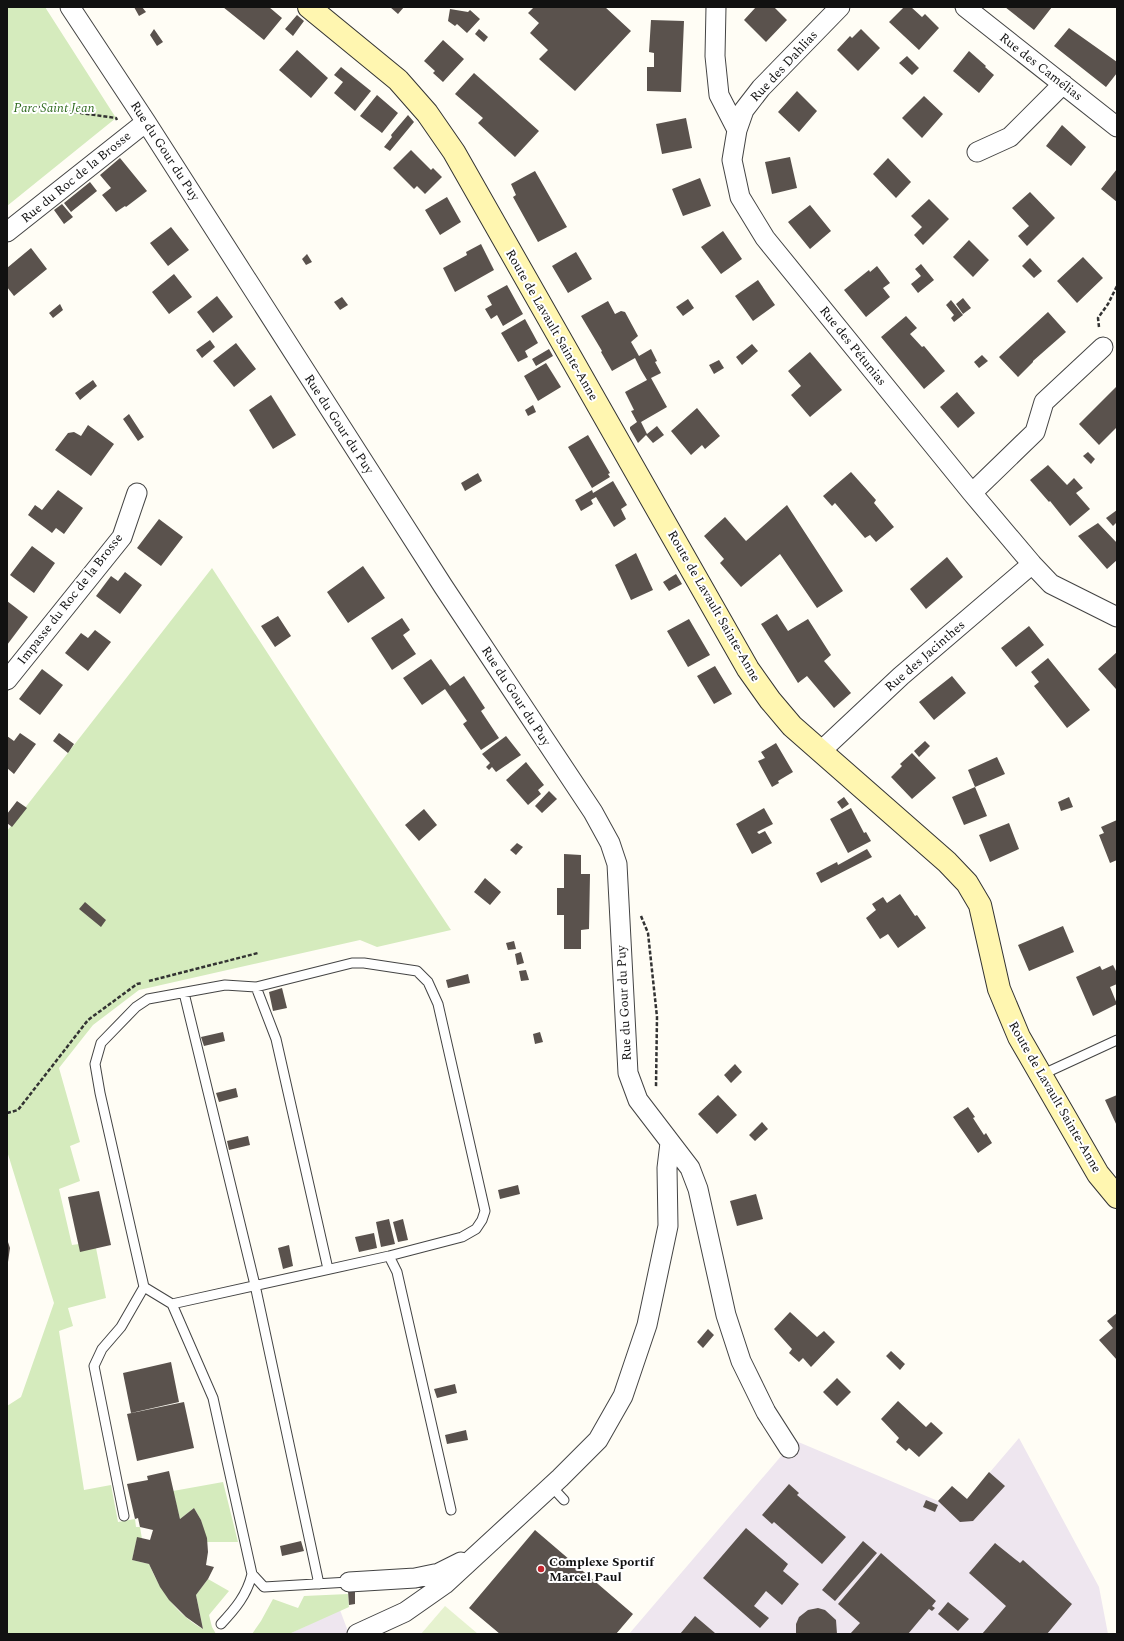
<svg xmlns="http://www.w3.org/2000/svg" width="1124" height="1641" viewBox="0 0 1124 1641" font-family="Spectral,serif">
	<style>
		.industrial { fill: #eee6ef }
		.green { fill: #d5ebbd }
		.pitch { fill: #e6f2cf }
		.building { fill: #5a524d }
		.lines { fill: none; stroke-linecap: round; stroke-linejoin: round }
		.lane-casing { stroke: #444; stroke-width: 11 }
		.street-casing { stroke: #444; stroke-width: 21 }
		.secondary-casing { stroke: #333; stroke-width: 24 }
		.path { stroke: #333; stroke-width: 2.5; stroke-dasharray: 4 2; stroke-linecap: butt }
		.lane { stroke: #fff; stroke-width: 9 }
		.street { stroke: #fff; stroke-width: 19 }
		.secondary { stroke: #fff6b0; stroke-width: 22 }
		.poi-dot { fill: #c4262e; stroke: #fff; stroke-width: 1.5 }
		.labels { text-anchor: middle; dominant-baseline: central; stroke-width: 4; stroke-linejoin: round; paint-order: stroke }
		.street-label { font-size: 13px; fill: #111; stroke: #fff }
		.park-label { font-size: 13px; font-style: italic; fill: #2f6b1f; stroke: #fff }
		.poi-label { font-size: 13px; font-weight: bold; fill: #111; stroke: #fff; text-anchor: start }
	</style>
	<rect width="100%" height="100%" fill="#fffdf5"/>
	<!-- industrial -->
	<path class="industrial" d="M1019,1438L1099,1587L1108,1634H629L782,1455L796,1441L938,1501L952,1486L967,1499Z
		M340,1610L349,1634H289Z"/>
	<!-- green -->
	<path class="green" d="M7,7H45L116,118L7,206Z
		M212,568L319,732L451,930L377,947L360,940L139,990L93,1025L59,1068L80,1142L70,1146L80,1181L59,1189L72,1245L79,1244L96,1248L106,1298L68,1308L73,1326L59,1331L84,1490L111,1485L118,1522L135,1519L136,1527H140L142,1539L137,1538L132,1560L149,1564C160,1590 177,1615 203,1629L196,1595L208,1579L229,1591L209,1615L212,1627L216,1634H7V1406L21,1397L54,1303L7,1151V831Z
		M223,1482L238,1542H207L201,1520L194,1508L180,1519L173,1491Z
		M348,1594L349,1607L289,1634H252L261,1621L273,1599L298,1608L304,1596Z"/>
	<!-- pitch -->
	<path class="pitch" d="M445,1606L478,1634H421Z"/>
	<!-- building -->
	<path class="building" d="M134,7H142L146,12L139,16Z
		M223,7H269L282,18L264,40Z
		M390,7H404L398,14Z
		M534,7H605L631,31L575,91L539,59L548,50L530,33L539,23L528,13Z
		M756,7H774L787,20L766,42L744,20Z
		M904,7H911L922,17L925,14L939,28L919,50L889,22Z
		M1005,7H1052L1034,30Z
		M450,9L468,12L470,10L480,19L467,33L457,24L455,26L448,21Z
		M297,15L304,21L293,36L285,29Z
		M651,20L684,21L681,92L647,91V67H654V53L649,52Z
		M1069,28L1117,62V73L1106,87L1054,46Z
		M154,29L163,42L157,46L150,35Z
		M479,29L488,37L484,42L475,34Z
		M861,29L880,48L858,71L837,50L850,36L852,38Z
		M443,40L464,59L443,82L433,73L435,71L424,61Z
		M297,50L328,78L311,98L279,70Z
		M969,51L986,66L985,67L994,75L979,93L953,71Z
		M907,56L919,68L912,75L899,63Z
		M341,67L371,91L355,111L334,93L343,82L334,75Z
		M474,73L539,131L515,157L478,123L483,118L455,94Z
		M797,91L817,111L799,132L778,112Z
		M377,95L398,113L382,133L360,116Z
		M924,96L943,114L922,138L902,118Z
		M408,115L414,122L390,151L384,147L392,137L391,135Z
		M686,118L692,148L662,154L656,124Z
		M1062,125L1086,147L1071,166L1046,146Z
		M411,150L431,170L433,168L442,177L425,194L417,186L414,189L393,168Z
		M790,157L797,188L772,194L765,162Z
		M120,158L147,191L126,207L125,206L116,212L102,195L111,188L100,175Z
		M888,158L911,182L896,198L873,174Z
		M1117,169V202L1101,189Z
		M535,171L567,227L538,242L513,197L516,195L511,184Z
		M700,178L711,206L683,216L672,189Z
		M90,182L97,191L71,212L64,203Z
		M1030,192L1055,218L1027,246L1018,236L1029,226L1012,208Z
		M447,197L461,222L440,235L425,210Z
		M929,199L949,219L923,245L914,235L922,227L911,216Z
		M62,204L73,217L64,224L54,210Z
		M810,205L831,231L810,249L788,222Z
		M171,227L189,250L168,266L150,243Z
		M723,231L742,259L721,274L701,247Z
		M969,240L989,260L973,277L953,257Z
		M481,244L494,270L455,292L443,268L467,255L466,252Z
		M31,248L47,269L14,296L7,287V268Z
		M576,252L592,279L568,293L552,266Z
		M307,254L312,262L306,265L302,259Z
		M1083,257L1103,278L1077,303L1057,281Z
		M1030,258L1042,271L1034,278L1022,266Z
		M921,264L934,280L918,293L911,284L921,276L915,269Z
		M877,266L890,283L883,288L890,297L866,317L844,290L869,270L870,272Z
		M174,274L192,297L169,314L152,292Z
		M758,280L775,305L753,321L735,296Z
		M507,285L523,314L503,326L497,315L491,319L485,309L492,305L487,296Z
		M217,296L233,317L213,333L197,312Z
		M342,297L348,305L340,310L334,302Z
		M963,298L971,308L963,314L956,304Z
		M688,299L694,308L683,316L676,307Z
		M951,300L963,315L954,322L951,318L954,315L946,305Z
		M608,301L615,314L621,311L625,312L638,336L631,342L639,356L651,349L657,361L655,362L661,373L651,378L667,407L641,422L647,434L657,426L664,435L653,443L646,435L638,443L630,429V427L637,422L631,411L634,410L625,392L647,380L641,370L635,358L612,371L601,352L602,351L581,316Z
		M60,304L63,310L53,318L49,313Z
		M1048,312L1066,332L1033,361V362L1018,377L999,357Z
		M906,316L917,328L910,334L922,347L924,346L945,371L924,389L881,337Z
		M525,319L538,343L525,351L528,357L518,362L501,333Z
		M210,340L215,347L202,358L196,350Z
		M236,343L256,369L234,387L213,361Z
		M752,344L758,351L742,365L736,357Z
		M549,349L553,356L536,366L532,359Z
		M810,352L842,390L810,417L791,395L801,386L788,371Z
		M982,355L988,361L979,368L974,362Z
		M719,360L724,368L714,374L709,365Z
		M546,363L561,387L538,401L524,376Z
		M93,380L97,386L80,400L75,393Z
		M1117,386V427L1099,445L1079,424Z
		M957,392L975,413L958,428L940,407Z
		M271,395L296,435L273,449L249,410Z
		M533,405L536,412L528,416L525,410Z
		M697,408L720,436L705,449L702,445L691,455L671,431Z
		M129,414L144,437L138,441L123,419Z
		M88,425L114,444L91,476L55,450L68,433L74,432L81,436Z
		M588,435L610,473L608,474L610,477L592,488L568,447Z
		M1088,452L1095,459L1091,464L1083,456Z
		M1048,465L1067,485L1074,478L1083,488L1076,493L1090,509L1070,526L1050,501L1049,502L1030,480Z
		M851,472L876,500L874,503L894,527L876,542L870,535L865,538L835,503L832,506L823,496Z
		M478,473L482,481L465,491L461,483Z
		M613,481L627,505L621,509L626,519L614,527L596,497L591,500L593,504L581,511L575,500L592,490L593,493Z
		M58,490L83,508L64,534L56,528L52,533L28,515L35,505L42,510Z
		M787,505L843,591L817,608L780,554L741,587L720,563L724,559L704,536L725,517L746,541Z
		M1117,510V522L1113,526L1106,518Z
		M159,519L183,537L161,566L137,548Z
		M1098,523L1117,543V560L1107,569L1078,536Z
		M32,546L55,563L34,593L10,575Z
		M636,553L653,590L631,600L615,565Z
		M947,557L963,577L926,609L910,589Z
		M363,566L385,598L348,623L327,592Z
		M125,572L142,585L120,614L96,596L111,576L118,581Z
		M676,574L682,584L669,591L663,582Z
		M7,601L28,617L7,645Z
		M777,614L788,631L808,619L831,655L824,661L851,693L834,708L807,676L798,683L761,624Z
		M278,616L291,636L275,647L261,626Z
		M402,618L410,630L403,635L416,654L392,670L371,638Z
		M689,619L710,655L688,667L667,631Z
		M1029,626L1044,645L1016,667L1001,648Z
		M95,630L111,642L88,671L65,653L81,633L88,638Z
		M1117,652V688L1116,689L1098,669Z
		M1048,658L1090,710L1067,728L1034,686L1039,682L1031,672Z
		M431,659L450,686L464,676L485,708L481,711L499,738L481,750L463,724L467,721L445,689L422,705L403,678Z
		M715,666L732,694L714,704L697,676Z
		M42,669L63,685L40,715L19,699Z
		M952,676L966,693L934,720L919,702Z
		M20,733L36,744L14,774L7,768V736L14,741Z
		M59,733L74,744L68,753L53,741Z
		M506,736L521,755L496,772L492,767L489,770L486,767L490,763L482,754Z
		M925,741L930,746L919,757L914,751Z
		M776,743L793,772L778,781L779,783L772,787L758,761L765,758L761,752Z
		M912,753L936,778L912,799L891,777L902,766L900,764Z
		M997,757L1005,774L975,787L968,770Z
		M526,762L544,785L538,790L541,794L528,805L506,780Z
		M975,787L987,816L964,825L952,797Z
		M549,791L557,799L542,813L535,806Z
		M844,797L849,804L842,809L837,802Z
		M1069,797L1073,807L1061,811L1058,802Z
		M17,801L27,808L12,827L7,823V814Z
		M764,808L773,824L757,832L759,834L765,831L772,843L752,854L736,824Z
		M851,808L864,833L866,832L871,841L848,853L830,819Z
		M424,809L437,825L419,841L405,825Z
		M1117,820V860L1110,863L1099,835L1104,833L1101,827Z
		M1009,823L1019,849L990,862L979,835Z
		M517,843L523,847L516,855L510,850Z
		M867,849L872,857L821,883L816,873L837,862L838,865Z
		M564,854L581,855V874H590L589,929L581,930V949H564V915H557V888H564Z
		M485,878L501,892L490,905L474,892Z
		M900,894L915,916L917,915L926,928L898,948L888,934L880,939L866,918L876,910L872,904L883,897L887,903Z
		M85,902L106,920L101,927L79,909Z
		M1063,926L1074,952L1029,971L1018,945Z
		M514,941L516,949L508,950L506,943Z
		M521,952L524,963L517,965L515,954Z
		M1113,965L1117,973V984L1110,987L1117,1004L1093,1016L1076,977L1100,966L1102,970Z
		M526,970L529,980L521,981L519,971Z
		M468,974L470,983L448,988L446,980Z
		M282,988L287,1008L273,1011L269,992Z
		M223,1032L225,1041L204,1046L201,1037Z
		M540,1032L543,1042L535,1044L533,1034Z
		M735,1064L742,1072L731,1083L724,1075Z
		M236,1088L238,1097L219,1102L216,1093Z
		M718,1095L737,1115L717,1134L698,1114Z
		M1117,1095V1126L1105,1100Z
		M968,1107L975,1117L973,1118L984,1135L986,1133L992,1143L978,1153L953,1117Z
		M762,1122L768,1129L755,1141L749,1135Z
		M248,1136L250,1145L229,1150L227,1141Z
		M518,1185L520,1194L500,1199L498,1190Z
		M99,1191L111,1245L80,1252L68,1197Z
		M756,1194L763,1219L737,1226L730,1201Z
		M389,1219L395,1244L381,1247L376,1222Z
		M403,1219L408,1240L398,1242L393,1222Z
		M374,1233L377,1248L359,1252L355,1237Z
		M7,1239L10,1248L8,1262H7Z
		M289,1245L293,1266L283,1269L278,1248Z
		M790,1312L817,1337L824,1331L835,1342L811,1367L803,1358L799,1362L789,1353L792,1349L774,1329Z
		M1117,1313V1360L1099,1340L1113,1328L1107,1321Z
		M708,1329L714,1335L703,1348L697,1342Z
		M891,1351L905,1364L900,1370L886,1356Z
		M171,1362L179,1402L131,1413L123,1373Z
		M837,1378L851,1392L837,1406L823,1392Z
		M455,1384L457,1393L437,1398L434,1389Z
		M898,1401L926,1427L931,1422L943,1433L919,1457L909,1448L906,1451L896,1442L899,1438L881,1419Z
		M184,1402L194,1448L137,1461L127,1414Z
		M466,1430L468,1440L447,1444L445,1435Z
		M169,1471L180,1519L194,1508L201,1520L207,1538L208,1552L206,1565L214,1567L208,1579L196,1595L203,1629L186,1617L169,1600L160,1587L149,1564L132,1560L137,1537L150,1540L153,1530L140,1527L138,1518L135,1519L127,1484L148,1480L147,1476Z
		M989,1472L1005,1486L973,1521L960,1522L938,1501L952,1486L967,1499Z
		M789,1484L799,1493L797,1495L846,1537L822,1564L774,1522L772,1524L762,1515Z
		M926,1500L938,1505L935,1512L923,1507Z
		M746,1528L788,1564L783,1571L799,1584L782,1605L766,1591L754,1606L769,1618L760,1628L703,1578Z
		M535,1530L633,1614L616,1634H500L469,1608Z
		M301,1541L304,1551L282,1556L280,1546Z
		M863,1541L877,1553L835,1601L822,1590Z
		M995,1543L1020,1563L1023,1560L1072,1604L1047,1634H982L1006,1606L969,1573Z
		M881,1553L936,1601L932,1606L935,1608L932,1611L929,1609L908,1634H850L860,1623L838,1604Z
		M348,1591H355V1604L349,1605Z
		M948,1602L969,1619L958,1631L938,1614Z
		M818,1608L825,1610L836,1620L837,1634H796V1624L799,1617L808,1610Z
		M695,1616L715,1633L714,1634H680Z"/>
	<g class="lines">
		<!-- lane casing -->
		<g class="lane-casing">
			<path id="lane" d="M256,987L276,1039L328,1269
				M184,993L255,1285L319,1584
				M1041,1075L1117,1040
				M389,1256L397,1272L451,1510
				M172,1304L389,1256L462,1237L476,1229L482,1220L485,1211L438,1004L428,982L417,971L364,963H352L256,987L225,985L148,999L136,1007L101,1043L95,1064L100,1093L144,1287L172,1304L213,1398L252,1574L264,1587L349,1582
				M552,1487L564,1500
				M124,1516L94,1366L102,1349L121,1327L144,1287
				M221,1624C235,1609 247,1595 252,1574"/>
		</g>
		<!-- street casing -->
		<g class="street-casing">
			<path id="street" d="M70,7L146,122L443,586L593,812L610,843L617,864L628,1073L638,1100L690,1168L698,1189L726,1315L741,1361L766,1412L789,1448
				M716,7L715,56L719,95L737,130L732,160L740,197L765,238L972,493L1032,564L1051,584L1117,617
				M965,7L1117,127
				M737,130L744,110L761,88L840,7
				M977,152L1010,137L1063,84
				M7,232L146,122
				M972,493L1035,432L1044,402L1103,347
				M7,680L122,537L137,493
				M821,751L901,676L1032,564
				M349,1582L415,1578L439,1573L461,1562
				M357,1634L405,1612L445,1584L560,1478L598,1440L623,1396L647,1325L668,1226L667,1168L670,1143"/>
		</g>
		<!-- secondary casing -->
		<g class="secondary-casing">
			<path id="secondary" d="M309,7L398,80L427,113L454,152L748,669L770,700L792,726L947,862L967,883L980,905L999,989L1019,1037L1098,1174L1117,1197"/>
		</g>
		<!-- path -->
		<path class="path" d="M38,107L116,118L117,120
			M1099,327L1098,318L1108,304L1117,286
			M641,916L648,933L657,1017L656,1087
			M149,981L258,953
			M7,1113L18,1110L88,1020L137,984L142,983"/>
		<!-- lane -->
		<use href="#lane" class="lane"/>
		<!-- street -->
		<use href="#street" class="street"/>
		<!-- secondary -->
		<use href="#secondary" class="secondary"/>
	</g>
	<!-- markers -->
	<circle class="poi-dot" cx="541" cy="1569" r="4"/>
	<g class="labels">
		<!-- street labels -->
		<g class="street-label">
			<text transform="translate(784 66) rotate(-47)">Rue des Dahlias</text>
			<text transform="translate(1041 67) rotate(38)">Rue des Camélias</text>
			<text transform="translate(165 151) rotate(57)">Rue du Gour du Puy</text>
			<text transform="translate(76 177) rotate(-39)">Rue du Roc de la Brosse</text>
			<text transform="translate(552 325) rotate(60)">Route de Lavault Sainte-Anne</text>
			<text transform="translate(853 346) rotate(51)">Rue des Pétunias</text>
			<text transform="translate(339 424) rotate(57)">Rue du Gour du Puy</text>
			<text transform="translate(70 599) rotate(-52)">Impasse du Roc de la Brosse</text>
			<text transform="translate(714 606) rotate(60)">Route de Lavault Sainte-Anne</text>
			<text transform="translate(925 656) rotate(-41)">Rue des Jacinthes</text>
			<text transform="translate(516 696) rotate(57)">Rue du Gour du Puy</text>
			<text transform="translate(624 1003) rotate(-93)">Rue du Gour du Puy</text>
			<text transform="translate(1055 1097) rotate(60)">Route de Lavault Sainte-Anne</text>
		</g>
		<!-- park labels -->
		<g class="park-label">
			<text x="54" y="108">Parc Saint Jean</text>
		</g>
		<!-- poi labels -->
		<g class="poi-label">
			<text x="549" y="1562">Complexe Sportif<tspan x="549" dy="15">Marcel Paul</tspan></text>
		</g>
	</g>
	<!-- border -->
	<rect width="1124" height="1641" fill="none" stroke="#111111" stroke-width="16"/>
</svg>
